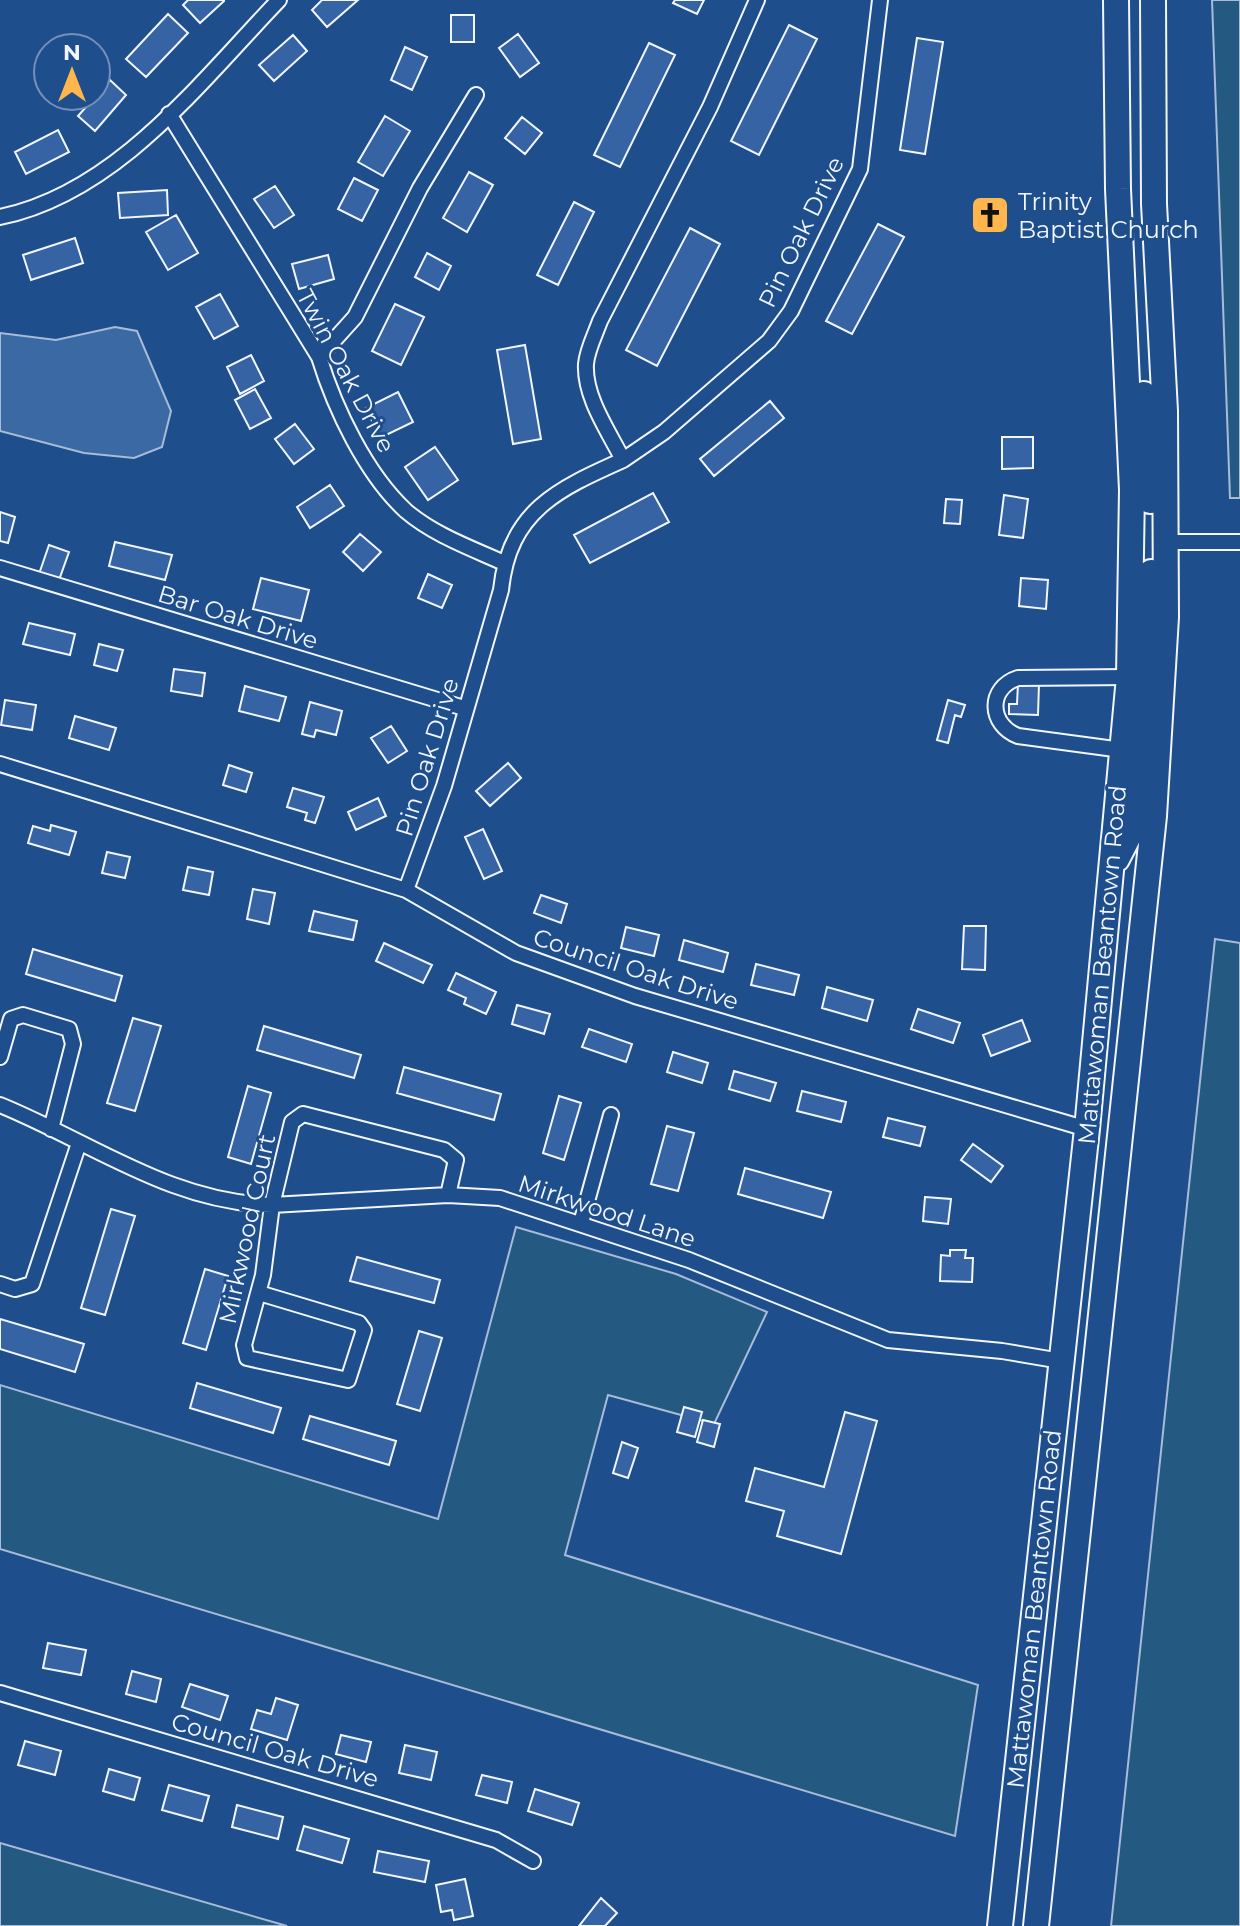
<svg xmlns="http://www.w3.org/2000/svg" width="1240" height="1926" viewBox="0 0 1240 1926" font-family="Montserrat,sans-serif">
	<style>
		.green { fill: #245a82; stroke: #a8bbd7; stroke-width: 2 }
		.water { fill: #3b69a3; stroke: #a8bbd7; stroke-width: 2 }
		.building { fill: #3563a3; stroke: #f2f6ff; stroke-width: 2 }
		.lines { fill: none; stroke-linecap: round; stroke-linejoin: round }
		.minor-casing { stroke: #f2f6ff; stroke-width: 18 }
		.trunk-casing { stroke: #f2f6ff; stroke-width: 28 }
		.minor { stroke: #1f4e8c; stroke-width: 14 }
		.trunk { stroke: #1f4e8c; stroke-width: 24 }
		.labels { text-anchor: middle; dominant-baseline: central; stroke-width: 6; stroke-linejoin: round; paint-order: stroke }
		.poi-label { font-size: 24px; fill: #f2f6ff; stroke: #1f4e8c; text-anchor: start }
		.street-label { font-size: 24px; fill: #f2f6ff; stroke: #1f4e8c }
	</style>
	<rect width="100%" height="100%" fill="#1f4e8c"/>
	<!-- green -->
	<path class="green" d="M1212,0H1240V498H1230Z
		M1215,939L1240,943V1926H1111Z
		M516,1227L676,1274L767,1312L714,1424L608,1395L565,1555L978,1685L955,1836L0,1549V1385L438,1519Z
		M0,1843L287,1926H0Z"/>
	<!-- water -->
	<path class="water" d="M115,327L137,331L171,411L162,447L134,458L84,453L0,431V333L56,340Z"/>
	<!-- building -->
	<path class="building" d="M188,0H224V1L200,23L183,5Z
		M322,0H358L327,27L312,10Z
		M675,0H704L697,14L673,3Z
		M168,14L188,33L146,77L126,59Z
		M451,15H474V42H451Z
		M789,25L817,39L759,155L731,141Z
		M518,34L539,63L520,77L499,48Z
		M293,35L307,51L274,81L259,65Z
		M917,38L943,42L925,154L900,150Z
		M649,43L675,55L620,167L594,155Z
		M405,47L427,57L412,90L391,80Z
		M110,80L126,95L95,131L78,116Z
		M385,116L410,131L383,176L358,162Z
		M522,117L542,133L525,154L505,138Z
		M58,130L69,152L26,174L15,152Z
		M469,172L493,185L467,232L443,218Z
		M354,178L378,190L362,221L338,209Z
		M275,186L294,215L274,228L254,199Z
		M167,190L168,215L120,218L118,193Z
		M574,202L594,212L558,285L537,275Z
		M176,215L198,253L168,270L146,232Z
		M878,224L904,237L852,334L826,321Z
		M690,228L720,244L657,366L626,350Z
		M75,238L83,263L31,280L23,255Z
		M427,253L451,266L439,290L415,277Z
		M328,255L334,279L299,289L292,264Z
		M220,294L238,326L214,339L196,307Z
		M395,304L424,317L401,365L372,351Z
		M525,345L541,439L513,444L497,350Z
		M251,355L264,381L240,394L227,367Z
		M255,389L271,418L250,429L235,400Z
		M398,392L413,422L380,438L366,408Z
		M770,401L784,418L714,476L700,459Z
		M295,424L314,449L294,464L275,439Z
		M1002,437H1033V468L1002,469Z
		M435,447L458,480L428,500L405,467Z
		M330,485L344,506L310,528L297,507Z
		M653,493L669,522L590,563L574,535Z
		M1004,495L1028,499L1023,538L999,535Z
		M946,499L962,500L960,524L944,523Z
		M0,512L15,517L8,543L0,541Z
		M360,534L381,552L363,571L343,552Z
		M115,542L172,555L165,580L109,566Z
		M49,545L69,552L59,580L39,574Z
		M428,574L452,585L442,608L418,598Z
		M261,578L309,590L301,621L253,609Z
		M1021,578L1048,580L1046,609L1019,606Z
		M29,623L75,634L70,655L23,644Z
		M99,644L123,650L117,671L94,665Z
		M174,669L205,673L202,696L171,691Z
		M1018,683L1039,684L1038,715L1009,714V704H1017Z
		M245,686L286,697L279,721L239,711Z
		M5,700L36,705L32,730L1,725Z
		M948,700L965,705L961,717L955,715L948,743L937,740Z
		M310,702L342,711L336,735L316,730L314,737L302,734Z
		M75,716L116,728L109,750L69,738Z
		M391,726L407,751L388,763L371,738Z
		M508,763L521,778L490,806L476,791Z
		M229,765L252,773L246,792L223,785Z
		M293,788L324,797L315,823L305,820L307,813L287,807Z
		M378,798L386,816L356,830L348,812Z
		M51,825L76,832L69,855L28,843L33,826L50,831Z
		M483,829L502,871L484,879L465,837Z
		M107,852L130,857L125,878L102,873Z
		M188,867L213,872L209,895L183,890Z
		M253,889L275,893L269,924L247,919Z
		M541,895L567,904L561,923L534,913Z
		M314,911L357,921L353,940L309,931Z
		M964,926H986L985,970L962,969Z
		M626,927L659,935L654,956L621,948Z
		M684,940L728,953L723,972L679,960Z
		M384,943L432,965L423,983L376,961Z
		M33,949L122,976L115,1001L26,974Z
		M756,964L799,975L794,995L751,985Z
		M456,973L496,992L486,1014L464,1004L466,998L448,990Z
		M827,987L873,1000L867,1021L822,1008Z
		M517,1005L550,1014L544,1034L512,1024Z
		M918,1009L960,1023L953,1043L911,1029Z
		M133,1018L161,1026L135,1111L107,1103Z
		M1022,1020L1030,1041L991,1056L983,1035Z
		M264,1026L361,1055L354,1078L257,1050Z
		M589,1029L632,1044L626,1062L582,1047Z
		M673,1052L708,1063L702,1083L667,1072Z
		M404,1067L501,1094L494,1120L397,1093Z
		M734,1071L776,1083L770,1101L729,1089Z
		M248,1086L271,1093L251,1164L228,1157Z
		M802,1091L846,1102L841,1122L797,1111Z
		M559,1096L581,1103L564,1160L543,1153Z
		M888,1118L925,1127L920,1146L883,1137Z
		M667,1126L694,1133L678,1191L651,1184Z
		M973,1144L1003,1166L991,1182L961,1160Z
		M745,1168L831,1192L823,1218L738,1194Z
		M925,1197L951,1199L948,1224L923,1221Z
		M111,1209L135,1216L105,1315L81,1308Z
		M950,1250H966L965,1258H973L972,1282L940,1281L941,1255L950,1256Z
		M357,1257L440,1280L434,1303L350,1281Z
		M205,1269L228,1276L206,1350L183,1343Z
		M0,1319L84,1344L75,1372L0,1349Z
		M419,1331L442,1338L420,1411L397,1404Z
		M197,1383L281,1408L273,1433L190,1408Z
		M684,1407L702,1412L695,1437L677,1432Z
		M845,1412L877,1421L841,1554L777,1536L784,1511L746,1501L755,1468L824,1487Z
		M310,1416L396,1441L389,1465L303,1439Z
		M703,1420L720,1424L714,1447L697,1442Z
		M622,1442L638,1448L628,1478L613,1473Z
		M48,1643L86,1650L81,1675L43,1668Z
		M132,1671L161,1679L156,1702L126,1694Z
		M190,1684L228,1696L220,1720L182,1707Z
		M276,1698L298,1705L287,1740L251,1729L257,1710L271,1714Z
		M341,1735L371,1742L366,1762L336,1754Z
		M25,1741L61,1751L55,1775L18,1765Z
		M405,1745L437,1752L431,1780L399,1773Z
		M109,1769L140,1778L134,1800L103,1791Z
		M482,1775L512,1782L507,1803L476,1795Z
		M169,1785L209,1796L202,1821L162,1810Z
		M535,1789L579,1803L572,1825L528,1811Z
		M237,1805L283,1817L278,1839L232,1827Z
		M304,1826L349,1839L342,1863L297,1850Z
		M378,1851L429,1861L425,1882L374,1872Z
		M465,1879L473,1916L454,1920L452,1910L441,1912L436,1885Z
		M601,1898L617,1913L605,1926H579Z"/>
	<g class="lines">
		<!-- minor casing -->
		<g class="minor-casing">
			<path id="minor" d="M757,0L710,107L600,321C595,335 587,350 586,364C584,397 609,432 623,460L664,432L769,341L791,311L860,169L880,0
				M169,114L319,357C335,409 366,474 406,511C434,535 471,548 504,563
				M0,217C117,193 200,82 279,0
				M319,357L355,317L420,188L476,95
				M1166,542H1240
				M0,568L464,708
				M1122,750L1018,736C989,725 987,688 1018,678L1129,677
				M0,764L406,890L516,953L635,996L1087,1129
				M406,890L444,786L501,590C509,511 558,489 623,460
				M0,1057L11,1019L23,1015L69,1029L73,1044L51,1129
				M0,1105C91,1142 171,1203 272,1205L448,1195L500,1198L689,1260L888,1340L1002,1351L1061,1361
				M581,1223L611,1115
				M0,1284L15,1289L32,1284L79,1143
				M259,1293L359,1323L364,1330L348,1380L247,1358L244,1345L263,1275L272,1205L292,1122L303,1114L444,1150L456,1160L448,1195
				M0,1693L496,1840L533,1861"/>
		</g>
		<!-- trunk casing -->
		<g class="trunk-casing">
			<path id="trunk" d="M1144,394L1150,501
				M1117,859L1132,830L1151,572
				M1000,1926L1087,1129L1129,677L1132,490L1118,189L1116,0
				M1036,1926L1154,816L1166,617L1165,411L1154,204L1153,0"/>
		</g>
		<!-- minor -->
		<use href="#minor" class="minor"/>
		<!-- trunk -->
		<use href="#trunk" class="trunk"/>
	</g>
	<!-- icons -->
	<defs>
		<g id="church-square" transform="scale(2)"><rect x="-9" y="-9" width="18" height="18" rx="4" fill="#ffb74d" stroke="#1f4e8c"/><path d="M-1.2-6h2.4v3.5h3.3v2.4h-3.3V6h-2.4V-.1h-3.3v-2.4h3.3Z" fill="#111"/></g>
	</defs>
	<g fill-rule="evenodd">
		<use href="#church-square" x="990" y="215"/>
	</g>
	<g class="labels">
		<!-- poi labels -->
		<g class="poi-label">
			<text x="1018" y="201">Trinity<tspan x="1018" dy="28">Baptist Church</tspan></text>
		</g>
		<!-- street labels -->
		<g class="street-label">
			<text transform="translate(801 232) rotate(-64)">Pin Oak Drive</text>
			<text transform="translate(346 371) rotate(62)">Twin Oak Drive</text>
			<text transform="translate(238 617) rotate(17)">Bar Oak Drive</text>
			<text transform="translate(427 757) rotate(-73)">Pin Oak Drive</text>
			<text transform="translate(1102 965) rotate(-85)">Mattawoman Beantown Road</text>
			<text transform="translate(636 969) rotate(18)">Council Oak Drive</text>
			<text transform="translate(607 1211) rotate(18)">Mirkwood Lane</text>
			<text transform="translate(247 1229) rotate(-78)">Mirkwood Court</text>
			<text transform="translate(1034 1609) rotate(-84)">Mattawoman Beantown Road</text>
			<text transform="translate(275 1750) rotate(16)">Council Oak Drive</text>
		</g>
	</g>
	<!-- north arrow -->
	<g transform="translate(72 72)"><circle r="38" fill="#1f4e8c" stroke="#7391ba" stroke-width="2"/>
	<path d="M0-6L14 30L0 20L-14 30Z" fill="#ffb74d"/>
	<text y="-12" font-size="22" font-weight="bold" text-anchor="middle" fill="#f2f6ff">N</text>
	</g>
</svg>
